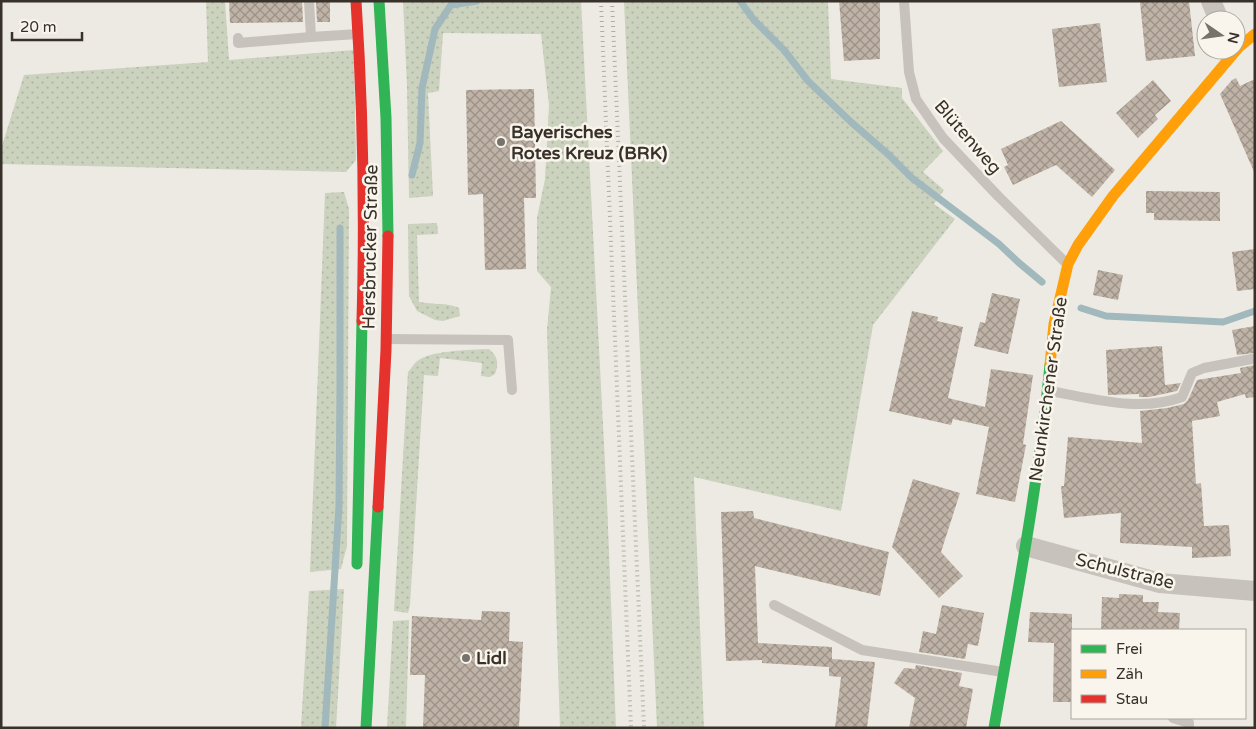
<svg xmlns="http://www.w3.org/2000/svg" width="1256" height="729" viewBox="0 0 1256 729" font-family="'Varela Round',sans-serif">
	<style>
		.grass { fill: url(#grass-dots) }
		.lines { fill: none; stroke-linecap: round; stroke-linejoin: round }
		.stream { stroke: #a1b8bc; stroke-width: 7 }
		.building { fill: url(#building-cross-hatch) }
		.lane { stroke: #c7c3bc; stroke-width: 10 }
		.street { stroke: #c7c3bc; stroke-width: 20 }
		.fast { stroke: #30b455; stroke-width: 11 }
		.slow { stroke: #ff9f0a; stroke-width: 11 }
		.jam { stroke: #e5322d; stroke-width: 11 }
		.rail { stroke: #afaba6; stroke-width: 4; stroke-dasharray: 1 4; stroke-linecap: butt }
		.poi-dot { fill: #77726b; stroke: #f9f5ec; stroke-width: 2 }
		.labels { text-anchor: middle; dominant-baseline: central; stroke-width: 5; stroke-linejoin: round; paint-order: stroke }
		.poi-label { font-size: 18px; font-weight: bold; fill: #37312a; stroke: #f9f5ec; text-anchor: start }
		.street-label { font-size: 18px; fill: #37312a; stroke: #f9f5ec }
	</style>
	<defs>
		<pattern id="grass-dots" width="8" height="8" patternUnits="userSpaceOnUse" patternTransform="scale(1.25)"><rect width="8" height="8" fill="#cbd2be"/><path d="M2 2h.1M6 6h.1" fill="none" stroke="#afb5a3" stroke-width="1.8" stroke-linecap="round"/></pattern>
		<pattern id="building-cross-hatch" width="8" height="8" patternUnits="userSpaceOnUse" patternTransform="scale(1.25)"><rect width="8" height="8" fill="#bfb2a6"/><path d="M0 0l8 8M0 8l8-8" fill="none" stroke="#9c9187"/></pattern>
	</defs>
	<rect width="100%" height="100%" fill="#edeae3"/>
	<!-- grass -->
	<path class="grass" d="M206,1H225L229,60L354,50L356,160L346,172L1,164V149L24,75L208,62Z
		M403,1H581L607,502L616,728H560L547,330L551,287L537,271V218L545,179L549,105L541,34L443,33L439,91L428,93L433,196L409,198L407,86Z
		M624,1H828L831,79L902,88V98L943,151L923,172L944,190L934,204L955,219L873,325L841,511L694,477L704,728H657Z
		M344,192L349,209L347,546L341,569L310,572L325,193Z
		M437,223L438,234L417,235L419,302C433,305 447,302 459,308L460,316L443,321L435,320L417,311L409,296L408,224Z
		M489,349C498,357 499,363 495,374L490,377L481,376L482,363L440,358L438,376L424,375L410,605L408,613L394,611L408,372C411,369 413,365 416,362C429,350 471,350 489,349Z
		M344,589L336,728H301L309,591Z
		M409,620L406,728H387L393,621Z"/>
	<g class="lines">
		<!-- stream -->
		<path class="stream" d="M740,1L754,20L784,50L808,81L851,122L889,155L912,178L999,244L1018,262L1042,282
			M412,175L420,143L422,88L435,29L451,5L477,1
			M1081,308L1106,316L1223,322L1255,311
			M325,728L339,506L340,389V228"/>
	</g>
	<!-- building -->
	<path class="building" d="M229,1H302L303,22L230,23Z
		M316,1H330V22H317Z
		M839,1H880V59L844,61Z
		M1151,1H1189L1195,56L1146,61L1140,2Z
		M1100,23L1107,82L1059,87L1052,29Z
		M1236,78L1240,86L1255,79V174L1220,94L1232,80Z
		M1153,80L1171,101L1155,115L1158,119L1138,138L1116,113Z
		M534,89L536,198H524L526,269L485,270L483,194L468,195L466,90Z
		M1061,121L1115,170L1092,197L1056,165L1013,185L1004,167L1008,165L1001,149Z
		M1146,191L1220,192V221L1154,220V213H1146Z
		M1255,249V289L1237,291L1232,252Z
		M1098,270L1123,275L1118,300L1093,295Z
		M992,293L1020,299L1008,354L974,346L980,322L985,323Z
		M912,311L938,317L937,321L963,327L948,398L985,407L991,369L1033,375L1023,444L1026,445L1015,502L976,494L989,427L953,419L951,425L889,411Z
		M1255,326V353L1237,355L1232,330Z
		M1162,346L1165,385L1181,383L1177,391L1149,397H1139V394L1108,395L1106,350Z
		M1255,365V397L1246,398L1245,394L1217,402L1220,416L1192,421L1196,484L1201,483L1204,526L1229,525L1231,556L1192,558V547L1120,543L1121,513L1064,518L1061,486H1064L1068,437L1142,443L1140,411L1167,408L1184,404L1188,400L1197,380L1241,373L1240,368Z
		M913,479L960,493L941,552L963,576L939,598L892,547Z
		M753,511L754,518L889,552L880,596L755,566L758,643L832,647V659L875,662L867,728H835L841,677L829,676V667L762,663V660L726,661L721,512Z
		M1119,594L1143,595V602H1159L1158,612L1180,613L1179,630H1101L1102,597L1119,598Z
		M942,605L984,613L978,646L968,644L965,659L919,652L923,631L936,634Z
		M482,611L510,612L509,641L523,642L519,728H423L425,675H410L412,616L481,620Z
		M1030,612L1072,614V702H1053L1054,643L1028,642Z
		M916,665L962,673L959,686L973,689L966,728H909L915,698L894,683L904,668L915,669Z"/>
	<g class="lines">
		<!-- lane -->
		<path class="lane" d="M309,1L311,37L358,34
			M904,1L909,72L916,99L943,138L998,196L1067,264
			M238,38V43L311,37
			M386,339L508,340L512,390
			M1049,391C1092,398 1139,413 1182,397L1192,373L1204,368L1252,359
			M774,605L862,650L1003,672
			M1173,718L1189,723V728"/>
		<!-- street -->
		<path class="street" d="M1211,1L1219,20
			M1026,546L1160,583L1255,591"/>
		<!-- fast -->
		<path class="fast" d="M379,1L386,118L388,236
			M357,564L362,321
			M366,728L378,507
			M994,728C1015,607 1038,487 1050,365"/>
		<!-- slow -->
		<path class="slow" d="M1050,365L1054,324L1068,264L1078,245L1113,196L1239,47L1255,34"/>
		<!-- jam -->
		<path class="jam" d="M356,1C363,108 365,214 362,321
			M378,507L386,350L388,236"/>
		<!-- rail -->
		<path class="rail" d="M601,1L631,728
			M612,1L644,728"/>
	</g>
	<!-- markers -->
	<g class="poi-dot">
		<circle cx="501" cy="142" r="5"/>
		<circle cx="466" cy="658" r="5"/>
	</g>
	<g class="labels">
		<!-- poi labels -->
		<g class="poi-label">
			<text x="511" y="132">Bayerisches<tspan x="511" dy="21">Rotes Kreuz (BRK)</tspan></text>
			<text x="476" y="658">Lidl</text>
		</g>
		<!-- street labels -->
		<g class="street-label">
			<text transform="translate(968 137) rotate(49)">Blütenweg</text>
			<text transform="translate(370 247) rotate(-89)">Hersbrucker Straße</text>
			<text transform="translate(1048 389) rotate(-82)">Neunkirchener Straße</text>
			<text transform="translate(1125 571) rotate(14)">Schulstraße</text>
		</g>
	</g>
	<!-- border -->
	<rect width="1256" height="729" fill="none" stroke="#37312a" stroke-width="5"/>
	<!-- legend -->
	<rect x="1071" y="629" width="175" height="90" fill="#f9f5ec" stroke="#aba79e"/>
	<rect x="1081" y="645" width="25" height="8" fill="#30b455" stroke="#aba79e"/>
	<text x="1116" y="654" font-size="15" fill="#37312a">Frei</text>
	<rect x="1081" y="670" width="25" height="8" fill="#ff9f0a" stroke="#aba79e"/>
	<text x="1116" y="679" font-size="15" fill="#37312a">Zäh</text>
	<rect x="1081" y="695" width="25" height="8" fill="#e5322d" stroke="#aba79e"/>
	<text x="1116" y="704" font-size="15" fill="#37312a">Stau</text>
	<!-- north arrow -->
	<g transform="translate(1221 35) rotate(103)"><circle r="24" fill="#f9f5ec" stroke="#aba79e"/>
	<path d="M0-4L9 19L0 12L-9 19Z" fill="#77726b"/>
	<text y="-8" font-size="14" font-weight="bold" text-anchor="middle" fill="#37312a">N</text>
	</g>
	<!-- scale -->
	<path d="M12 32v8h70v-8" fill="none" stroke="#37312a" stroke-width="2.5"/>
	<text x="20" y="32" font-size="15" fill="#37312a" stroke="#f9f5ec" stroke-width="4" paint-order="stroke">20 m</text>
</svg>
